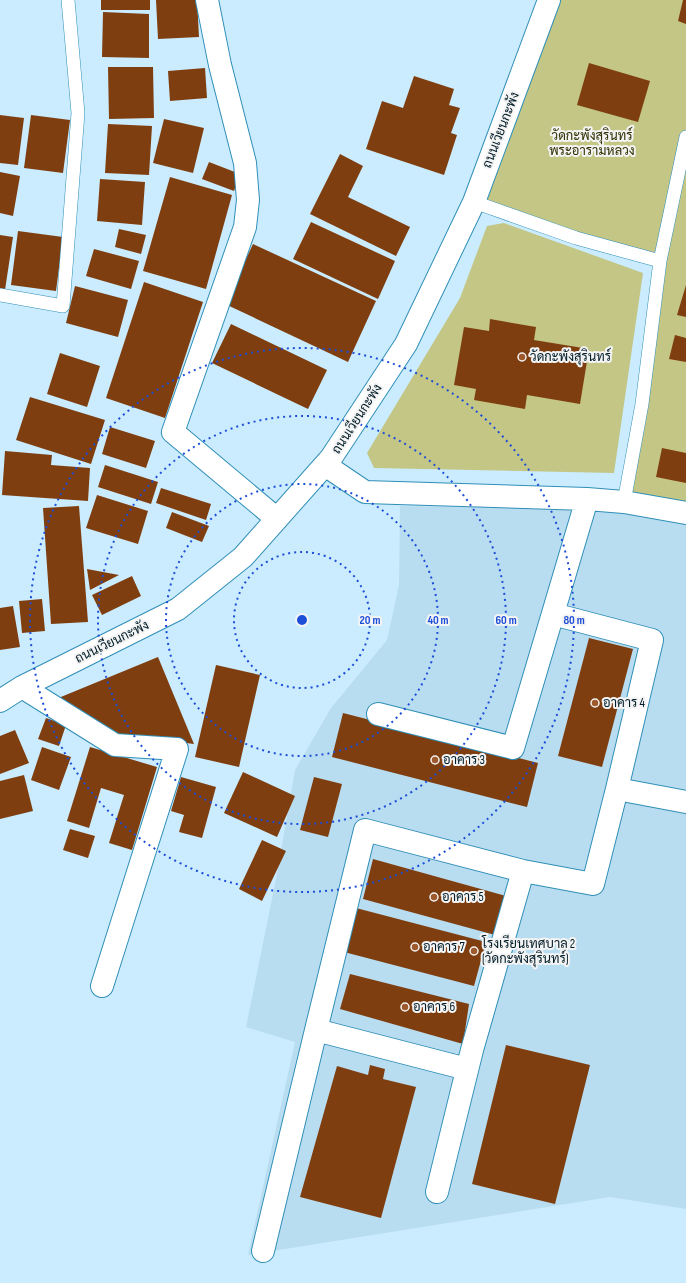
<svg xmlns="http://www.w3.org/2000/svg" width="686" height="1283" viewBox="0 0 686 1283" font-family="'Sofia Sans Condensed',Sarabun,sans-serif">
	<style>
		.built { fill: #b9ddf0 }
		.green { fill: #c3c685 }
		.building { fill: #7f3e10 }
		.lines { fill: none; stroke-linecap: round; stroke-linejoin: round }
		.service-casing { stroke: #308fb7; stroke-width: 14 }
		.minor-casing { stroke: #308fb7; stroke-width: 24 }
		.service { stroke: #fff; stroke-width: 13 }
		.minor { stroke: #fff; stroke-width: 22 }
		.ring { fill: none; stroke: #1d4ed8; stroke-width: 2; stroke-dasharray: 2 4 }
		.poi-dot { fill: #9e592d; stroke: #f4f4f4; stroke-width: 1.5 }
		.labels { text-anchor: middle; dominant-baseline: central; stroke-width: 4; stroke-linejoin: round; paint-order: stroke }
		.street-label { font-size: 13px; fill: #001c28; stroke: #f4f4f4 }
		.park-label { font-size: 13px; fill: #2f2f00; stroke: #f4f4f4 }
		.poi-label { font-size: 13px; fill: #001c28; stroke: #f4f4f4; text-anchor: start }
		.centre { fill: #1d4ed8; stroke: #f4f4f4; stroke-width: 2 }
		.ring-label { font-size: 12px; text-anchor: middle; font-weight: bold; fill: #1d4ed8; stroke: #f4f4f4; stroke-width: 4; stroke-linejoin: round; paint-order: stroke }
	</style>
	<rect width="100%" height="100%" fill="#cbecfe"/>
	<!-- built -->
	<path class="built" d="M400,506L624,509L686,521V1209L610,1197L248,1255L295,1042L246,1027L277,874L295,770L331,708L387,640L399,585Z"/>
	<!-- green -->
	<path class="green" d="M543,0H686V513L624,502L660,261L474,202Z
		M504,223L643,273L614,473L374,468L367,453L460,298L487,226Z"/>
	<!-- building -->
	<path class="building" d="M101,0H150V10H101Z
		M156,0H197L199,37L158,39Z
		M683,0H686V24L678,21Z
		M103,12L149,14V58L102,57Z
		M589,63L650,81L638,122L577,105Z
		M108,67H153L154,118L109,119Z
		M205,68L207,98L170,101L168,71Z
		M414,76L454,89L449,105L460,108L451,133L457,135L444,175L366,149L382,101L403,108Z
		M0,115L24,118L18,165L0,163Z
		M31,115L70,120L63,173L24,168Z
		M164,119L204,128L193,173L153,163Z
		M108,124L152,126L149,175L105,173Z
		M340,154L363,166L348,197L410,227L396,256L310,214Z
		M209,162L240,174L234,191L202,179Z
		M0,172L20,176L13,216L0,213Z
		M170,177L232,195L206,289L143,271Z
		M100,179L145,182L142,225L97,221Z
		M311,222L395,261L378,299L293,259Z
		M119,229L146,235L141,254L115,247Z
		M18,231L63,237L56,291L11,285Z
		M0,235L13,237L5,290L0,289Z
		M253,244L376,301L348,362L225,304Z
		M94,249L139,261L131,289L86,276Z
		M144,282L203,302L165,418L106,398Z
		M686,285V317L677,315Z
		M75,286L128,300L118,337L66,323Z
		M490,319L536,327L534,340L589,349L580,404L527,395L525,409L474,400L476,389L454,385L464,327L489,331Z
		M231,324L327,370L308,409L212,363Z
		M675,335L686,338V362L669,359Z
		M60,353L100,366L87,407L47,394Z
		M30,397L105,420L91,464L16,440Z
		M110,427L155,441L146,468L102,454Z
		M662,448L686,453V483L656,477Z
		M5,451L52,455L51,465L90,468L88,501L2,495Z
		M105,465L158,482L151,504L98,487Z
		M161,488L211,504L206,520L156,503Z
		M97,495L148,511L138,544L86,528Z
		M79,506L88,622L51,624L43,508Z
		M172,512L209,526L202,542L166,528Z
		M87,569L119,575L90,590Z
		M132,576L141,596L102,615L92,595Z
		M42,599L45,631L22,633L19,601Z
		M13,606L20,647L0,650V608Z
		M589,638L633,649L602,767L558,756Z
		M158,657L194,744L116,734L56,699Z
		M216,665L260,675L239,767L195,757Z
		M343,713L538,763L527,807L332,757Z
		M46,718L66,725L59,746L38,739Z
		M15,730L29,763L0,774V736Z
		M42,747L71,757L59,790L31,780Z
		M90,747L157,767L132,850L109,843L124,795L101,788L89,828L67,821Z
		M243,772L295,796L277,837L224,813Z
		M24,775L33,811L0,819V781Z
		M181,777L216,787L202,838L179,832L184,815L171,811Z
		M314,777L342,784L328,837L300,830Z
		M70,829L95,836L88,858L63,850Z
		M262,840L286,851L262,901L239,889Z
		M373,859L506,896L495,935L363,899Z
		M356,908L486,942L474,986L344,952Z
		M350,974L469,1004L463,1044L340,1009Z
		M506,1045L590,1065L555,1204L472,1184Z
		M370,1065L385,1069L383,1079L416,1087L381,1218L300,1197L337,1066L368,1075Z"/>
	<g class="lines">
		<!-- service casing -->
		<g class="service-casing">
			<path id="service" d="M474,202L576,238L660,261
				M0,295L63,306L78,113L68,0
				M624,502L642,404L660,261L686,137"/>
		</g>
		<!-- minor casing -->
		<g class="minor-casing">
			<path id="minor" d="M207,0L220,65L245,163L248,200L245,227L173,432L277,519
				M325,465L365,492L587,499L624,502L686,513
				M553,614L652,640L617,789
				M22,687L115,745L177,749L102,986
				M0,701L22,687L178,609L243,557L331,458L406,344L474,202L549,0
				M378,714L513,748L587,499
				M316,1030L467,1069
				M437,1192L472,1050L523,871
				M263,1251L316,1030L365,830L523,871L593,884L617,789L686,802"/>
		</g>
		<!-- service -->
		<use href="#service" class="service"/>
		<!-- minor -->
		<use href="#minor" class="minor"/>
	</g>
	<!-- distance rings -->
	<g class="ring">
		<circle cx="302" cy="620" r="68"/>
		<circle cx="302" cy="620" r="136"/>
		<circle cx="302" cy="620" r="204"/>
		<circle cx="302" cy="620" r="272"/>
	</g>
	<!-- markers -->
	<g class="poi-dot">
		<circle cx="522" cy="357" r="4"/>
		<circle cx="595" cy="703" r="4"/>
		<circle cx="435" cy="760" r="4"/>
		<circle cx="434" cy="897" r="4"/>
		<circle cx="415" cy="947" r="4"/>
		<circle cx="474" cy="951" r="4"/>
		<circle cx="405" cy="1007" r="4"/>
	</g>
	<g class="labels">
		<!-- street labels -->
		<g class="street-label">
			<text transform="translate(501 130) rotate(-69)">ถนนเวียนกะพัง</text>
			<text transform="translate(357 419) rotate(-57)">ถนนเวียนกะพัง</text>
			<text transform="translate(112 642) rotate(-26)">ถนนเวียนกะพัง</text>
		</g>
		<!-- park labels -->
		<g class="park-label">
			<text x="592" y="136">วัดกะพังสุรินทร์<tspan x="592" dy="15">พระอารามหลวง</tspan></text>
		</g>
		<!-- poi labels -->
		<g class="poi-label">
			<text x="530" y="357">วัดกะพังสุรินทร์</text>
			<text x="603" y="703">อาคาร 4</text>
			<text x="443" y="760">อาคาร 3</text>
			<text x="442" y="897">อาคาร 5</text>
			<text x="482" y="944">โรงเรียนเทศบาล 2<tspan x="482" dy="15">(วัดกะพังสุรินทร์)</tspan></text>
			<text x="423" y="947">อาคาร 7</text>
			<text x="413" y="1007">อาคาร 6</text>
		</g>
	</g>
	<circle cx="302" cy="620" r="6" class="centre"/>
	<g class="ring-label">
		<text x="370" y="624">20 m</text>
		<text x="438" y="624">40 m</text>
		<text x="506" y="624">60 m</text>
		<text x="574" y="624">80 m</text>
	</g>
</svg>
